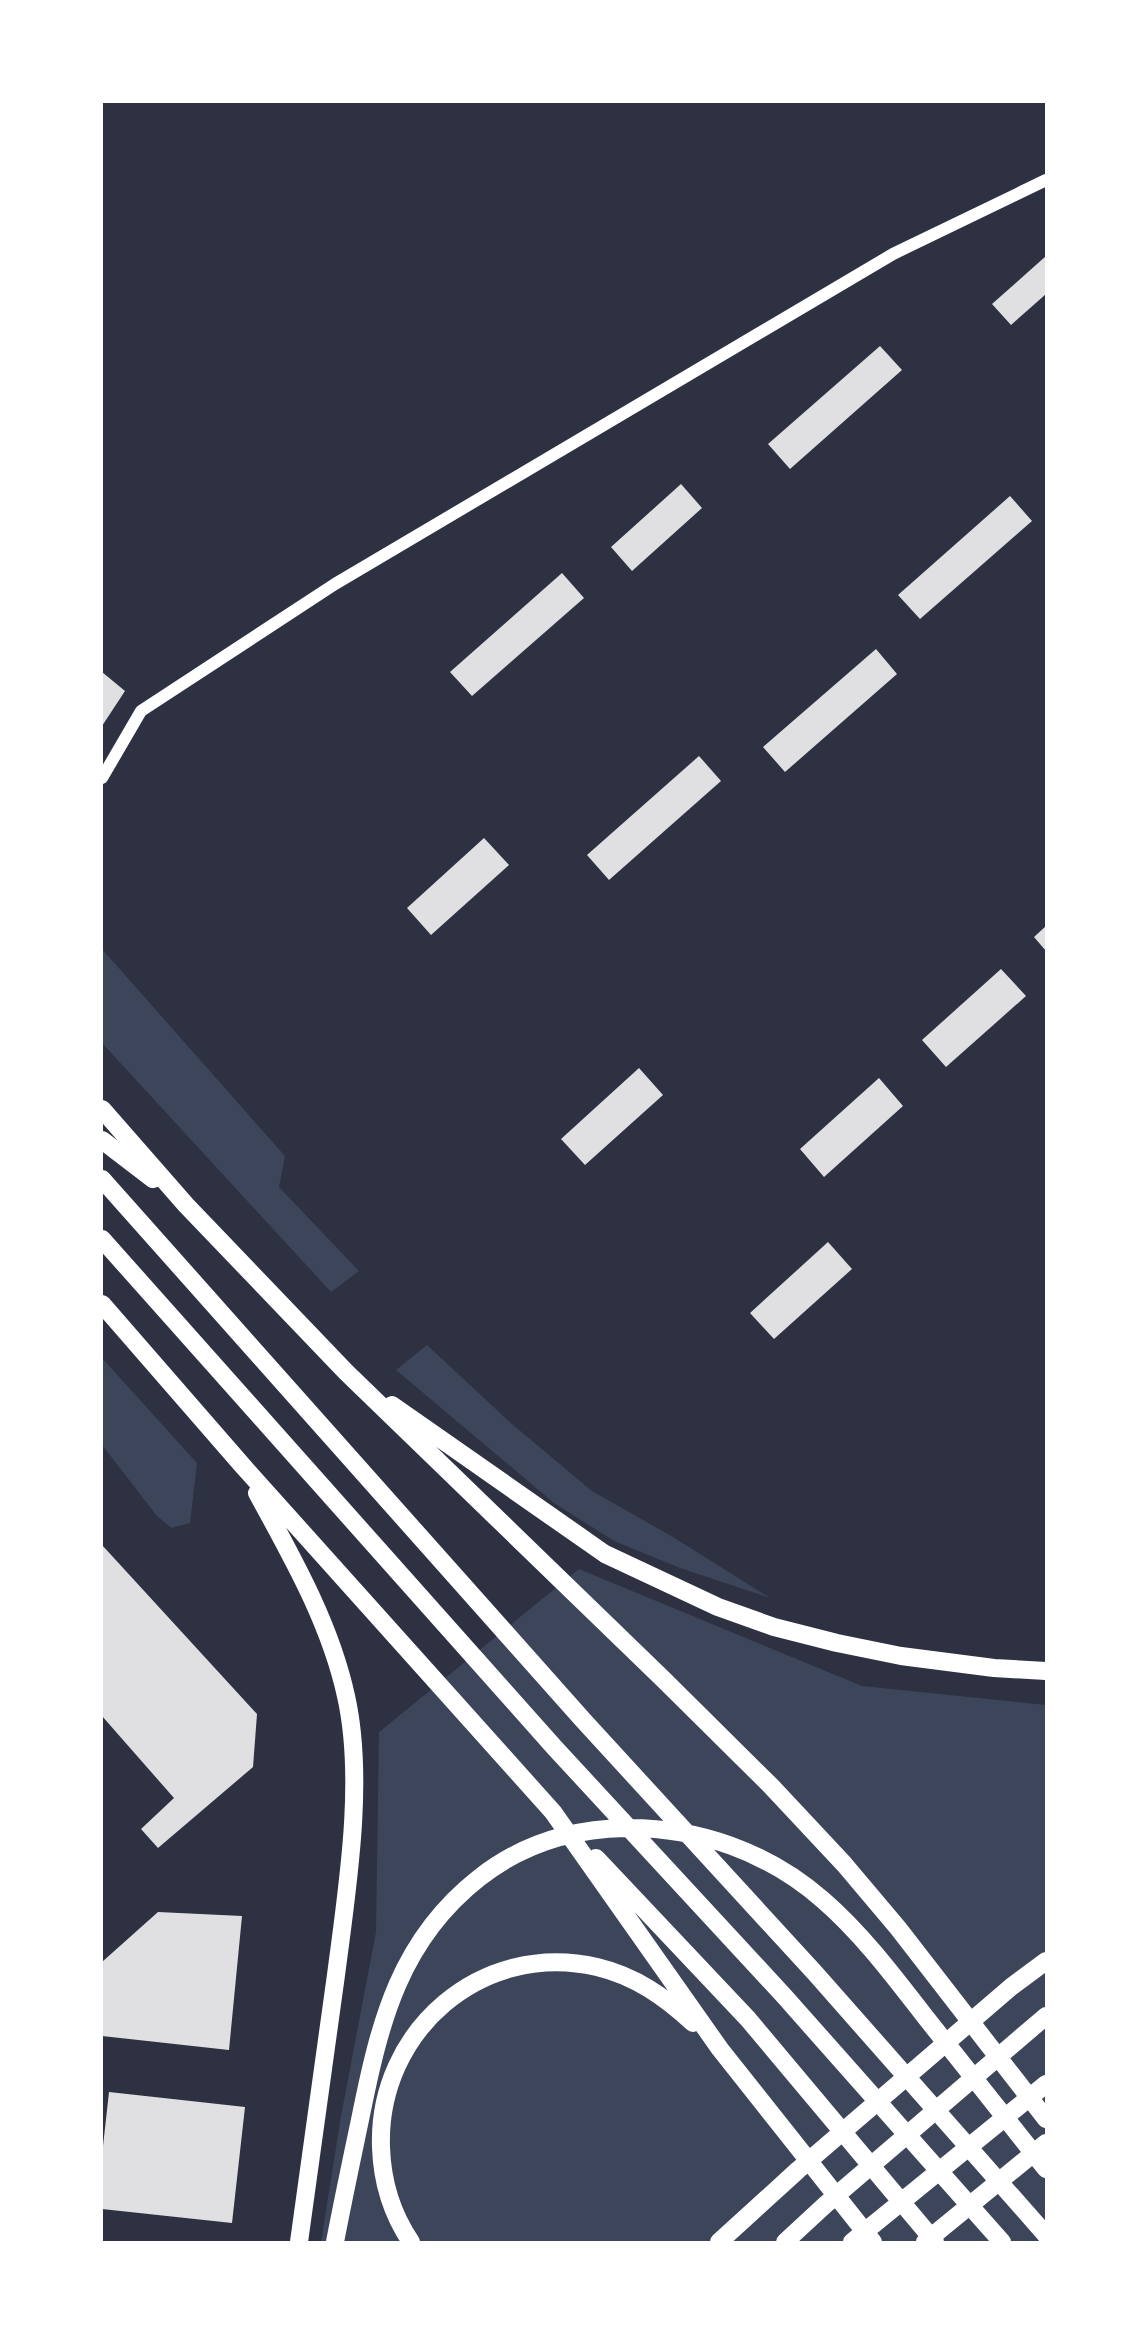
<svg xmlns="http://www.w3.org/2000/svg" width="1148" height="2344" viewBox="0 0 1148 2344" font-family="'Exo 2',sans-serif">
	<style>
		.green { fill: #3c4559 }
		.building { fill: #e0e0e3 }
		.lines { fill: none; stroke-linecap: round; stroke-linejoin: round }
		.tertiary { stroke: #fff; stroke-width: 12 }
		.trunk { stroke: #fff; stroke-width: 18 }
	</style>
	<rect width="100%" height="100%" fill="#2d3142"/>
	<!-- green -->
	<path class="green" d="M102,949L285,1156L279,1187L359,1271L331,1292L102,1043Z
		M427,1345L512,1424L592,1491L673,1537L770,1598L680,1568L614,1541L554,1503L396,1370Z
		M102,1358L197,1463L190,1523L171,1528L157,1516L102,1445Z
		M579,1569L862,1686L1046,1705V2242H321L341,2116L376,1932L379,1732Z"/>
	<!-- building -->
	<path class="building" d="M1046,256V294L1011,325L992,304Z
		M880,346L902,370L790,469L768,444Z
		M681,484L702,508L632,571L611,547Z
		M1010,496L1032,521L920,619L898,595Z
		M562,573L584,598L472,696L450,672Z
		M876,649L897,674L785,772L763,747Z
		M102,672L125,691L102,726Z
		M699,756L721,781L609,880L587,855Z
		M484,838L509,865L431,935L407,908Z
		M1046,926V951L1034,937Z
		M1001,969L1026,996L946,1067L922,1040Z
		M639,1068L663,1095L585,1165L561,1139Z
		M879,1078L903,1106L824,1177L800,1149Z
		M828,1242L852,1269L774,1339L750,1313Z
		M102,1545L257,1714L253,1767L158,1848L141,1829L174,1798L102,1716Z
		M158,1912L242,1916L229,2050L102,2036V1962Z
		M109,2092L245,2107L232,2223L102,2209V2155Z"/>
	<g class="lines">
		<!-- tertiary -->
		<path class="tertiary" d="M102,778L141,711L335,584L893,254L1046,180"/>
		<!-- trunk -->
		<path class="trunk" d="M102,1109L186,1205L346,1372L663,1679L771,1786L844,1864L898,1928L1046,2119
			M102,1140L153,1179
			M102,1179L583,1720L815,1973L1046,2235
			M102,1239L554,1747L785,1997L1002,2242
			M102,1304L242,1465L553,1812L720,2049L873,2242
			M392,1405L605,1554L718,1607L774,1627L837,1643L901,1656L994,1668L1046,1671
			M257,1493C292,1557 330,1623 346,1696C365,1780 347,1890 336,1975C324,2064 312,2153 299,2242
			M596,1858L748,2019L935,2242
			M335,2242C343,2200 352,2158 361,2115C380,2021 400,1940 479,1878C522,1844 571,1829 625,1828C698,1827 768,1852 823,1900C861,1933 892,1974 923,2014C964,2066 1005,2117 1046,2169
			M411,2242C392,2214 382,2180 381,2147C377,2031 482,1940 597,1967C635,1976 665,1997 693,2023
			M719,2242L798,2170L1011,1987L1046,1961
			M785,2242L825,2205L1046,2016
			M852,2242L1046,2084
			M925,2242L1046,2143"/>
	</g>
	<!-- border -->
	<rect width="1148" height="2344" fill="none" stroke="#ffffff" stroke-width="206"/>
</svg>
